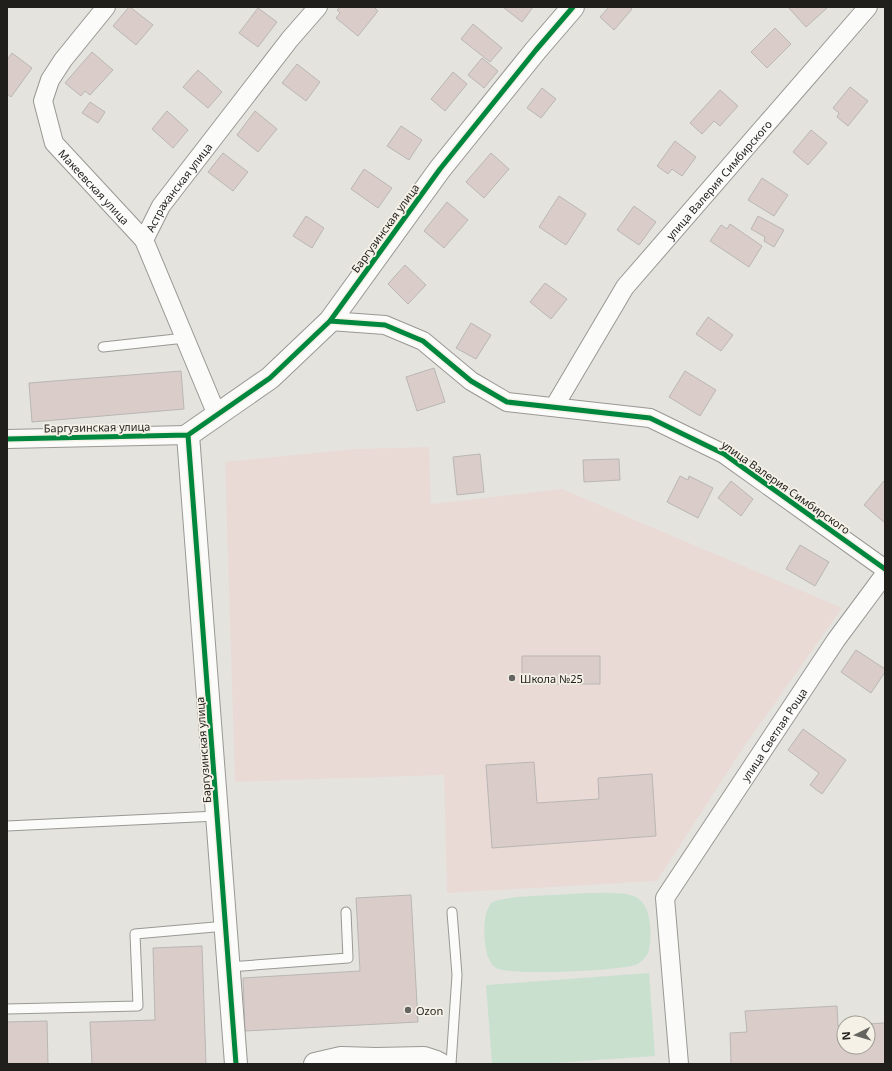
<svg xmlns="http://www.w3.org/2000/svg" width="892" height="1071" viewBox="0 0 892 1071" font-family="'Noto Sans',sans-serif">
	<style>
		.education { fill: #eadad6 }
		.green { fill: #cae0cf }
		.building { fill: #dacdc9; stroke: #b9b6b4 }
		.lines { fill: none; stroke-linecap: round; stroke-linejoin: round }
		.lane-casing { stroke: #999894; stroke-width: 11 }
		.street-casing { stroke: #999894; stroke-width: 20 }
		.secondary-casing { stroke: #999894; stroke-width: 24 }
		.lane { stroke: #fbfbfa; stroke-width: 9 }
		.street { stroke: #fbfbfa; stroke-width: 18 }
		.secondary { stroke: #fbfbfa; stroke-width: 22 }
		.cycleway-casing { stroke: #f5f1e7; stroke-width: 8 }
		.cycleway { stroke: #00873e; stroke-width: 5 }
		.poi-dot { fill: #656460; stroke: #f5f1e7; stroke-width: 1.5 }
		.labels { text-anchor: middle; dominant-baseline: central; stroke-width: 3.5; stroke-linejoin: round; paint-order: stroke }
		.street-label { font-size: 11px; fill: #211f1c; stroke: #f5f1e7 }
		.poi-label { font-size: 11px; fill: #211f1c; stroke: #f5f1e7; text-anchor: start }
	</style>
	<rect width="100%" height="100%" fill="#e4e3de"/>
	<!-- education -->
	<path class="education" d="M429,447L431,504L562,489L842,608L743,748L657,881L447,893L444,775L235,782L225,462L356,449Z"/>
	<!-- green -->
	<path class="green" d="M587,893C600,893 624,891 636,897C640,899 644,904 646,908C651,917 652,942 648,953C646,957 642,961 638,964C624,971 508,976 496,968C493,966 490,962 489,959C484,949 483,925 486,914C487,910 489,906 491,903L498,900L516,897Z
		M649,973L655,1056L539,1064H492L486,985Z"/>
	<!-- building -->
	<path class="building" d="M129,7H130L153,25L136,45L113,26Z
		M340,7H374L378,11L358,36L336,18L340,13L337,10Z
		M503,7H533L522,22Z
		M609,7H630L632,9L614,30L600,17Z
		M788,7H828L806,27Z
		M258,8L277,22L258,47L239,33Z
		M473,24L502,48L490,62L461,39Z
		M775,28L791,44L767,68L751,52Z
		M92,52L113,70L90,95L85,91L81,96L65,83Z
		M12,53L32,68L11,97L7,94V60Z
		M482,58L498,71L484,88L468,75Z
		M297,64L320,82L306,101L282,83Z
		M198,70L222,92L208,108L183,87Z
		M453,72L467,84L445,111L431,99Z
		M850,87L868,101L848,126L837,117L839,113L833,108Z
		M542,88L556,99L541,118L527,108Z
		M720,90L738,106L720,126L714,121L702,134L690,123Z
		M90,102L105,112L98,123L82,113Z
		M167,111L188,130L173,148L152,129Z
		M255,111L277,129L258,152L237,135Z
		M401,126L422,140L409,160L387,146Z
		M811,130L827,143L808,165L793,152Z
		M675,141L696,157L682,176L672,169L668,174L657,166Z
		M223,153L248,172L233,191L208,172Z
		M491,153L509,169L484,198L466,182Z
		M364,169L392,188L378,208L351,189Z
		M762,178L788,195L774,216L748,200Z
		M559,196L586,214L566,245L539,227Z
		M447,202L468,220L444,248L424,231Z
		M634,206L656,222L639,245L617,230Z
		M306,216L324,228L312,248L293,236Z
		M758,216L784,230L774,247L764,241L765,237L751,229Z
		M730,224L762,246L749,267L710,241L721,225L727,229Z
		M405,265L426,285L408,304L388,284Z
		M545,283L567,299L551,319L530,302Z
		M708,317L733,335L721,351L696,334Z
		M471,323L491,335L476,359L456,348Z
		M434,368L445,402L417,411L406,377Z
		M181,371L184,409L32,422L29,383Z
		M685,371L716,390L700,416L669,397Z
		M480,454L484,492L457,495L453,457Z
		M619,459L620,480L584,482L583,460Z
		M680,476L688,480L689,476L713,488L698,518L667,502Z
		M731,481L753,499L741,516L718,498Z
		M884,481L885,482V523L864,505Z
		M800,545L829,562L815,586L786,569Z
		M856,650L885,669V672L871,693L841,672Z
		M522,656H600V684H522Z
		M803,729L846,760L822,794L810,785L819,773L788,750Z
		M534,762L537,803L599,799L598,778L652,774L656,836L492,848L486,765Z
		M411,895L418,1022L245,1031L243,978L360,971L356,898Z
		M202,946L206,1064H92L90,1022L155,1020L153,948Z
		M837,1006L838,1026L844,1025V1047H868V1024L885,1023V1064H731L730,1033L747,1032L745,1011Z
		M47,1021L48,1064H7V1022Z"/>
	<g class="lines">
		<!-- lane casing -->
		<g class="lane-casing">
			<path id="lane" d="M103,347L185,338
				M7,826L217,816
				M229,967L348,958L346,912
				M7,1009L138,1006L135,934L226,926
				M451,1064L457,975L452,912"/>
		</g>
		<!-- street casing -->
		<g class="street-casing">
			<g id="street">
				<path id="s1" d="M106,7L63,60L50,80L43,101L54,143L144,240"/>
				<path d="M330,321L385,325L423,341L471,381L507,402L650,418L724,454L885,569"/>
				<path id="s2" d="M554,407L625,287L868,7"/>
				<path id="s3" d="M217,415L144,240L161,206L290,39L318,7"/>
				<path d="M7,439L188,435"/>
				<path id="s4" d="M679,1064L665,898L836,640L885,574"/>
			</g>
		</g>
		<!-- secondary casing -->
		<g class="secondary-casing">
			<path id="secondary" d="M236,1064L188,435L270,378L330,321L440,169L536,50L573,7
				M315,1064L341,1058L376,1059L424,1058L436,1062L440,1064"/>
		</g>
		<!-- lane -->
		<use href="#lane" class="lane"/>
		<!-- street -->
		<use href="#street" class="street"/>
		<!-- secondary -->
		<use href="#secondary" class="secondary"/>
		<!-- cycleway casing -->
		<g class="cycleway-casing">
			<path id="cycleway" d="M330,321L385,325L423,341L471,381L507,402L650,418L724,454L885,569
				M188,435L236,1064
				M7,439L188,435L270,378L330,321L440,169L536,50L573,7"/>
		</g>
		<!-- cycleway -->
		<use href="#cycleway" class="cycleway"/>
	</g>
	<!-- markers -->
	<g class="poi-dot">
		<circle cx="512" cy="678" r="4"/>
		<circle cx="408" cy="1010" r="4"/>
	</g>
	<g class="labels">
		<!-- street labels -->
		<g class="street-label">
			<text stroke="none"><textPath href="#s2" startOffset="282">улица Валерия Симбирского</textPath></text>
			<text stroke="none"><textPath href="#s1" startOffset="217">Макеевская улица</textPath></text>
			<text stroke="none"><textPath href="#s3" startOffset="253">Астраханская улица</textPath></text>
			<text transform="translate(385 228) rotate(-54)">Баргузинская улица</text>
			<text transform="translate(97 427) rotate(-1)">Баргузинская улица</text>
			<text transform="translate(786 487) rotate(35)">улица Валерия Симбирского</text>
			<text stroke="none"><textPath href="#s4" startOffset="363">улица Светлая Роща</textPath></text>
			<text transform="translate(203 750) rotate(-94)">Баргузинская улица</text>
		</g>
		<!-- poi labels -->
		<g class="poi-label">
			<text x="520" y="678">Школа №25</text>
			<text x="416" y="1010">Ozon</text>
		</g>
	</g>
	<!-- border -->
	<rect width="892" height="1071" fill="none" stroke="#211f1c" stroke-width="16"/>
	<!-- north arrow -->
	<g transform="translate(856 1035) rotate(265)"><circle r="19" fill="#f5f1e7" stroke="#a09d96"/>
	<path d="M0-3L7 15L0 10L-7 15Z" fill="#656460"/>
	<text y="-6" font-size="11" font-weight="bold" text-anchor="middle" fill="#211f1c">N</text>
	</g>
</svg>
